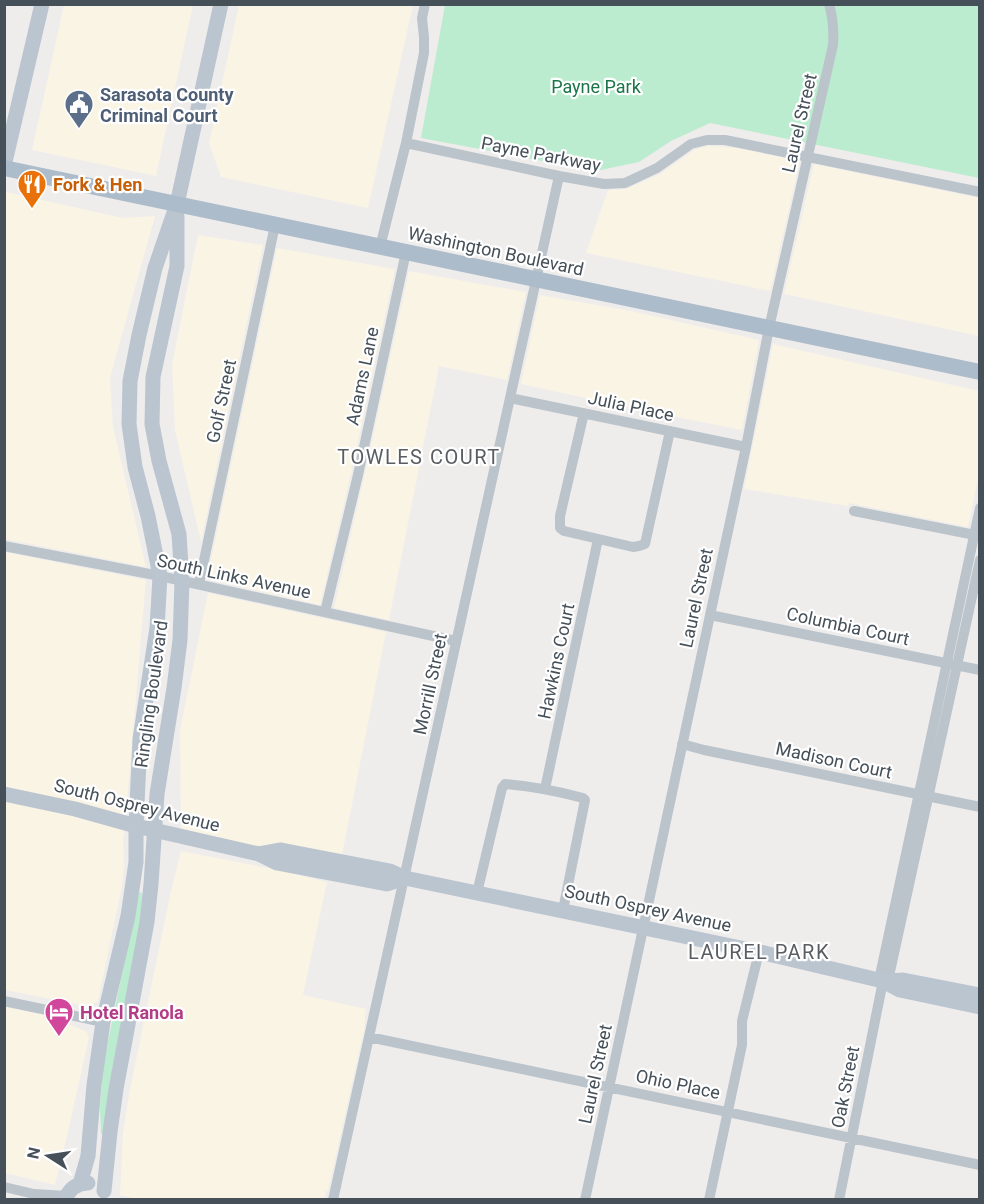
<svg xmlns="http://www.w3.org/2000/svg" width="984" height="1204" viewBox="0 0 984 1204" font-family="Roboto,sans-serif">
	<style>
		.commercial { fill: #faf4e5 }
		.green { fill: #bceccf }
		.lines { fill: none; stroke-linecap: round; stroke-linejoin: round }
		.street { stroke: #bbc4cb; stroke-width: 10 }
		.secondary { stroke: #bbc5d0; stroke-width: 15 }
		.primary { stroke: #adbcca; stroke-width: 16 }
		.labels { text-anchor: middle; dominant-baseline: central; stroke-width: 4.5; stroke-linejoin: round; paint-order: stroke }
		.park-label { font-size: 18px; fill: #1b7549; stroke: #fff }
		.service-label { font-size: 18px; font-weight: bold; fill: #4e5e75; stroke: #fff; text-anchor: start }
		.street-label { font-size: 18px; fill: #465059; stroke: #fff }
		.food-label { font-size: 18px; font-weight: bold; fill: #c56008; stroke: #fff; text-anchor: start }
		.hotel-label { font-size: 18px; font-weight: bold; fill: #b23c85; stroke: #fff; text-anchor: start }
		.neighbourhood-label { font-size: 20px; letter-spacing: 1.5px; fill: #5a5d61; stroke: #fff }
	</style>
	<rect width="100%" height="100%" fill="#efecec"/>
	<!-- commercial -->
	<path class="commercial" d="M64,5H193L156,176L32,150Z
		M239,5H413L368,208L221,177L209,143Z
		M708,146L737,148L800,161L770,291L586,253L608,190L626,189L660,174L694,150Z
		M814,164L979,198V336L784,294Z
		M6,192L123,218L155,216L110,378L113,427L146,567L5,539L4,201Z
		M198,235L263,245L201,542L175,430L172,365Z
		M277,248L395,269L351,474L320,605L210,580L208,574Z
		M409,271L526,292L507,380L439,366L389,620L334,608L364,477Z
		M540,295L631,311L759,340L742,430L631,408L521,384Z
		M773,344L979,391V474L968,527L849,503L848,506L744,489Z
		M4,552L146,580L126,815L5,788Z
		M208,593L386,632L342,855L260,847L257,845L256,847L181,830L180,730Z
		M5,801L125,827L123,840L124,865L122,886L98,1001L90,1007L5,990Z
		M181,851L279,870L327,882L303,995L366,1009L364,1030L328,1191H326L324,1199L141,1200L120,1195L123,1133L130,1089L171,891Z
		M5,1007L41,1014L86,1031L89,1037L68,1132L55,1185L5,1173Z"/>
	<!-- green -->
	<path class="green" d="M445,5H979V178L710,123L671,141L639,162L596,171L421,138Z
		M139,892L142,893L138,956L108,1134H101L100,1107L103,1065Z"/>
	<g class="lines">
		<!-- street -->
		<path class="street" d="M406,143L559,176L604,184L625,183L657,168L691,144L707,140H725L980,192
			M380,247L406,143L424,53V37L422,18L425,4
			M510,398L746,447
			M584,413L560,516V528L564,531L633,547L639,546L645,544L670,431
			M854,511L980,536
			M4,546L160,576L456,641
			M199,584L275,225
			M325,612L358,475L406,252
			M710,615L980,670
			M682,744L704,750L980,807
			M545,789L598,539
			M477,893L502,788L505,784C531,786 557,791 583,798L585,800L563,910
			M879,980L980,508
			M888,981L980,560
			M4,1001L103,1022
			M369,1037L980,1165
			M4,1187L34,1194L67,1196
			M333,1200L559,176
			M585,1200L746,447L769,328L833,45C834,31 833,18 829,4
			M709,1200L742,1045V1021L759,952
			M839,1200L883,981"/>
		<!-- secondary -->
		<path class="secondary" d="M4,166L42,4
			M4,794L75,809L136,826L259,854L277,863L387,884L405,878
			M259,854L281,850L390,871L405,878L760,952L883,981L900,990L980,1007
			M889,981L903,980L980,995
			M80,1184L88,1156L94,1085L103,1022L128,916L136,862V826L140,739L157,628L160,576L148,516L135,467L129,424L130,381L139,335L155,268L177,204L221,4
			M104,1191L110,1132L116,1089L147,922L151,884L157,794L174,688L180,640L182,581L179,534L159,461L152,424L153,377L177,266V216
			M65,1200C69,1189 77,1183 88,1183"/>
		<!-- primary -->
		<path class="primary" d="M4,168L980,372"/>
	</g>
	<!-- icons -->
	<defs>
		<g id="civic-pin" transform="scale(1.5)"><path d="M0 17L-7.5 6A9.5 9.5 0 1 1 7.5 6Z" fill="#5c6f8a" stroke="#fff"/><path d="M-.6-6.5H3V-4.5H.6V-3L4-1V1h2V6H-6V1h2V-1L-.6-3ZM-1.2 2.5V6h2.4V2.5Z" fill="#fff"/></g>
		<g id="restaurant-pin" transform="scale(1.5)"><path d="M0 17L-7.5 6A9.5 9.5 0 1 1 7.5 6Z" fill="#e8710a" stroke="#fff"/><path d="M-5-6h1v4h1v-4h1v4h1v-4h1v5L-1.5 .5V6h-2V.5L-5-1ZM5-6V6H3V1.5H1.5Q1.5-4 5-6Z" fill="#fff"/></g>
		<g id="hotel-pin" transform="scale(1.5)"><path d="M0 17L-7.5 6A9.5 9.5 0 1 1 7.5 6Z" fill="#d1479c" stroke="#fff"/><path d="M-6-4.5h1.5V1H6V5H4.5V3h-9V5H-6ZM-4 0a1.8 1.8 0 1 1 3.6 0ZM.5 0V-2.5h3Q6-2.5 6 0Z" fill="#fff"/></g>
	</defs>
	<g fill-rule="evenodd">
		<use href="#civic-pin" x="79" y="104"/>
		<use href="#restaurant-pin" x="32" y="184"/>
		<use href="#hotel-pin" x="59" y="1012"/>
	</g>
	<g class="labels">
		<!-- park labels -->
		<g class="park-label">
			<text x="596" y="86">Payne Park</text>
		</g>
		<!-- service labels -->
		<g class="service-label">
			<text x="100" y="94">Sarasota County<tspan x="100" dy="21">Criminal Court</tspan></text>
		</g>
		<!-- street labels -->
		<g class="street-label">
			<text transform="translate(799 123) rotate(-77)">Laurel Street</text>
			<text transform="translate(541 154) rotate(11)">Payne Parkway</text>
			<text transform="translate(496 251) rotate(12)">Washington Boulevard</text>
			<text transform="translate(362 376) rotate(-78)">Adams Lane</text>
			<text transform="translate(221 401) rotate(-78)">Golf Street</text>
			<text transform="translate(631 406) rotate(12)">Julia Place</text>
			<text transform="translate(234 576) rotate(12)">South Links Avenue</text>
			<text transform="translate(696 598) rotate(-78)">Laurel Street</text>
			<text transform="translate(848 626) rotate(12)">Columbia Court</text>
			<text transform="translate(556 661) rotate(-78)">Hawkins Court</text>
			<text transform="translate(430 684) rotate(-78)">Morrill Street</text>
			<text transform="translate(151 694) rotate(-82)">Ringling Boulevard</text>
			<text transform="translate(834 760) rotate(12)">Madison Court</text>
			<text transform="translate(137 805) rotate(14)">South Osprey Avenue</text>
			<text transform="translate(648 908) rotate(12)">South Osprey Avenue</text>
			<text transform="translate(595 1074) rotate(-78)">Laurel Street</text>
			<text transform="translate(678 1084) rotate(12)">Ohio Place</text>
			<text transform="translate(845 1087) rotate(-79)">Oak Street</text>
		</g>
		<!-- food labels -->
		<g class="food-label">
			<text x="53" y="184">Fork &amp; Hen</text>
		</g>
		<!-- hotel labels -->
		<g class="hotel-label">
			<text x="80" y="1012">Hotel Ranola</text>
		</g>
		<!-- neighbourhood labels -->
		<g class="neighbourhood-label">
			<text x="419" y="457">TOWLES COURT</text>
			<text x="759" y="952">LAUREL PARK</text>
		</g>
	</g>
	<!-- border -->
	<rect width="984" height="1204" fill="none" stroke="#465059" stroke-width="12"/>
	<!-- north arrow -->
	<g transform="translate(48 1156) rotate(282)" stroke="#ffffff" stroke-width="4.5" paint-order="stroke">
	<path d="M0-4.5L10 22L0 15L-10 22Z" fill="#465059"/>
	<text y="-9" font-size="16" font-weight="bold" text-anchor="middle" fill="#465059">N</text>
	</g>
</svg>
